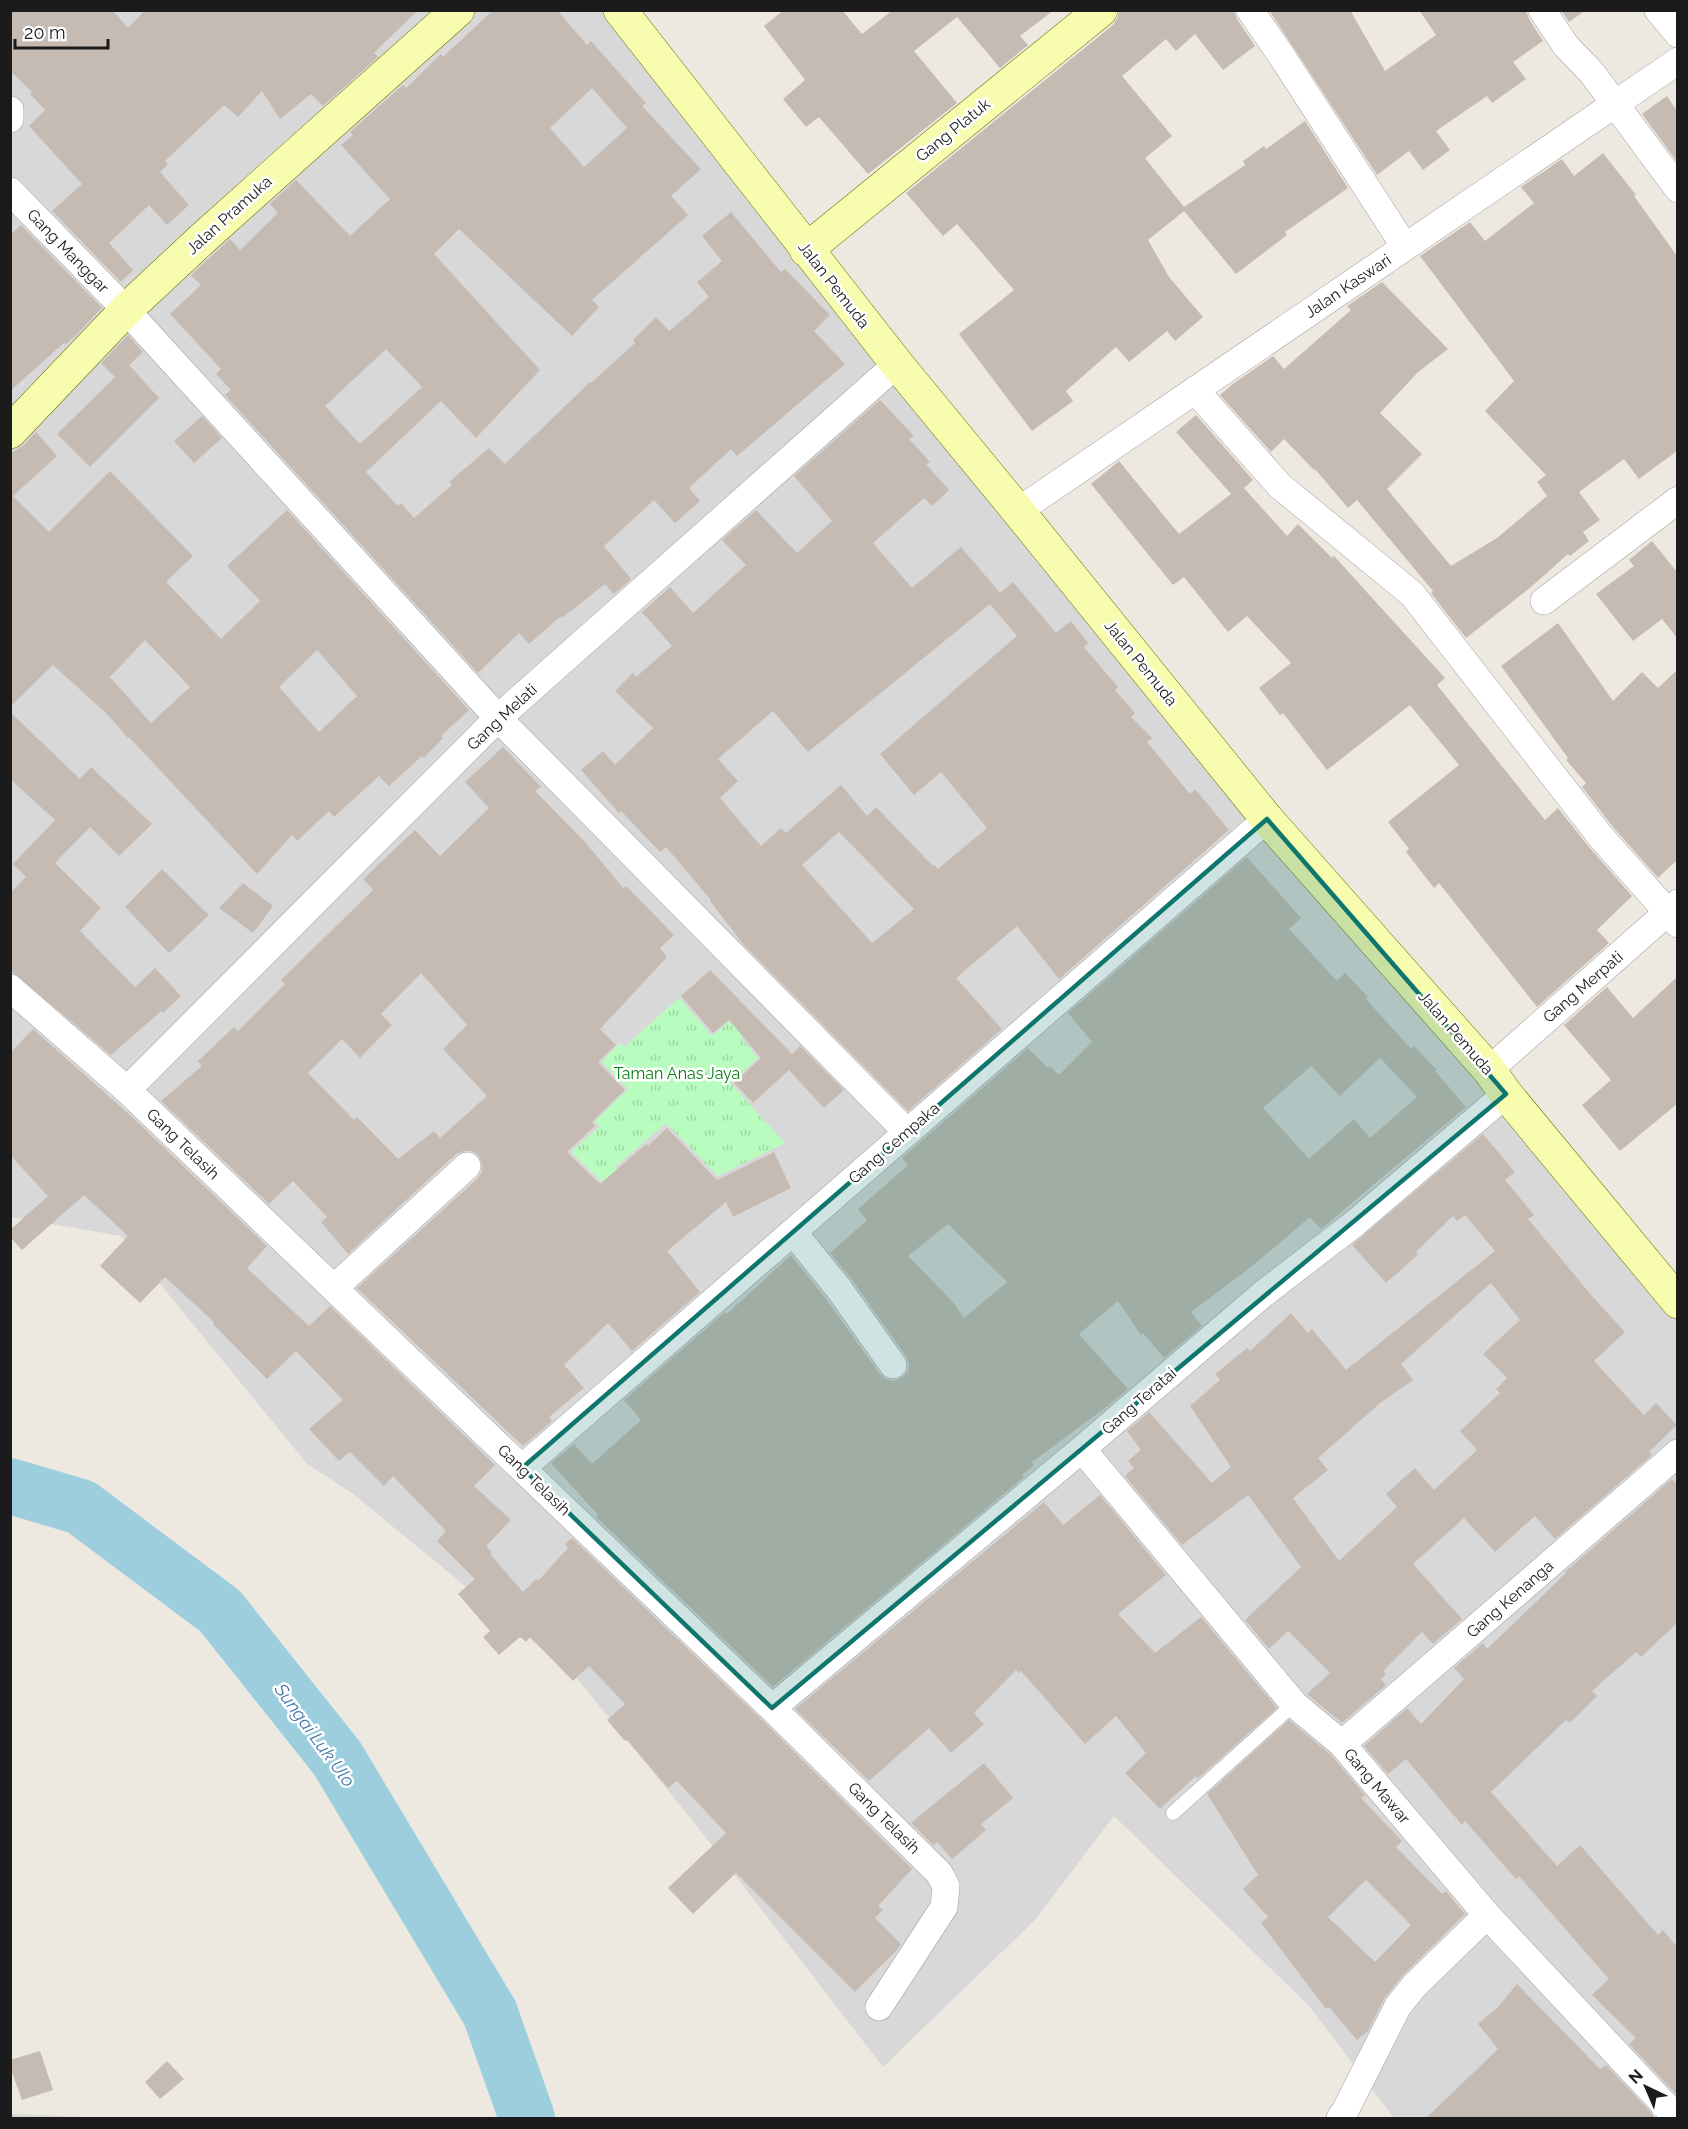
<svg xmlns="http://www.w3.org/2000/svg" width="1688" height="2129" viewBox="0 0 1688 2129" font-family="Raleway,sans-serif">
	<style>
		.residential { fill: #d9d8d8 }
		.park { fill: url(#park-tufts) }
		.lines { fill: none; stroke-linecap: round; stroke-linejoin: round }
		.river { stroke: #9dcede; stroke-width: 56 }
		.building { fill: #c5bbb3; fill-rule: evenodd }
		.lane-casing { stroke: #a2a2a2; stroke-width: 15 }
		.street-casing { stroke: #a2a2a2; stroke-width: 28 }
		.secondary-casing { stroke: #667500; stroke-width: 34 }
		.lane { stroke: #fff; stroke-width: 14 }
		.street { stroke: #fff; stroke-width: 27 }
		.secondary { stroke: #f7fcaf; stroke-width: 33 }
		.marked { fill: #0f766e; fill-opacity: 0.2; stroke: #0f766e; stroke-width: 4.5; stroke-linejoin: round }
		.labels { text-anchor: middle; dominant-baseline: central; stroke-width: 5; stroke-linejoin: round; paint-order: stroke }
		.street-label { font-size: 16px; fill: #1b1b1b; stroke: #fff }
		.park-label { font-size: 16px; fill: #067d12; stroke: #fff }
		.water-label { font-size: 18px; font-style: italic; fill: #4478ae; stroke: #fff }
	</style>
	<defs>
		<pattern id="park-tufts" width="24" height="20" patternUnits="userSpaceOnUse" patternTransform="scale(1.5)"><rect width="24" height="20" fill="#b9fcbf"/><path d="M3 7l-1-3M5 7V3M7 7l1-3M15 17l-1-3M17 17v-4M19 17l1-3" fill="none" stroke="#9ed7a4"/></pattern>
	</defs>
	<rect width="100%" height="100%" fill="#eee9e0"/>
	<!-- residential -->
	<path class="residential" d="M10,11H616L1677,1302V2118H1394L1309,2006L1114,1816L1035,1920L883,2067L700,1830L575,1676L353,1494L307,1464L121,1236L11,1217Z
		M11,2114L43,2115L103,2118H11Z"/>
	<!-- park -->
	<path class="park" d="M679,998L712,1036L732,1019L745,1034L741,1038L758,1058L730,1083L785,1143L718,1176L666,1123L615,1167L622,1175L607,1187L571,1152L600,1126L595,1121L628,1089L602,1062L619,1043L624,1047Z"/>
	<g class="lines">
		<!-- river -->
		<path class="river" d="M10,1486L81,1507L220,1611L337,1758L490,2013L527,2118"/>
	</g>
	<!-- building -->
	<path class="building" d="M10,10H112L128,28L145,10H418L374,53L378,57L323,106L311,94L280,119L262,91L238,117L224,105L165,161L168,164L160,172L189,205L167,225L149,205L109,243L133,270L121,282L52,211L82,184L29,126L45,110L30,94L32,92L10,71Z
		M493,10H557L587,45L591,41L646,103L642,106L701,169L671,196L688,215L592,300L599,307L572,336L459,229L434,254L540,370L476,438L441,401L366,472L398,506L401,503L414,518L452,485L449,482L489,448L505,464L590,382L591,383L635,343L633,340L656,317L669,331L709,297L697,282L722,261L702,236L731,212L781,272L785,269L830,315L814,331L845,364L737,456L731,449L689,488L700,501L675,523L654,500L604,546L631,579L614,594L605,584L562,618L561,616L529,644L519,633L478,673L225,395L231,390L216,374L221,369L170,314L201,285L191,275L230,239L240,250L278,213L270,204L296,180L350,236L390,199L341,145L353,135L350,132L403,85L406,88L441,54L443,57ZM592,88L627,128L584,167L550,128ZM386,349L422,387L360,444L325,406Z
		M784,10H842L862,34L893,10H1054L1020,36L1028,45L1000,68L957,17L914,51L957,103L868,174L819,117L806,127L783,99L805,80L764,26Z
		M1119,10H1234L1237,19L1255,46L1223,70L1195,34L1176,51L1166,39L1122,76L1172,136L1145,158L1184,207L1245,165L1243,161L1264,146L1266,149L1305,121L1348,188L1285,232L1287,235L1236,274L1184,211L1148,240L1169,277L1203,317L1175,341L1167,331L1129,362L1116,347L1066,391L1073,401L1032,431L959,334L1014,290L957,224L943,236L906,193L1113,25L1118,17Z
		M1269,10H1350L1385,71L1436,35L1419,10H1526L1529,19L1543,41L1513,62L1526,79L1492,103L1487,96L1436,131L1450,150L1423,170L1409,151L1377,175Z
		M1561,10H1586L1569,22Z
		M1667,96L1677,111V162L1642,114Z
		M1603,153L1636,195L1634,196L1677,256V451L1639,479L1624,459L1579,492L1600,520L1583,532L1589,541L1570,556L1568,554L1531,587L1466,638L1431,593L1433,591L1357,500L1348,508L1315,469L1314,470L1284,439L1271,452L1220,395L1233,384L1273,356L1284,369L1351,310L1347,306L1382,282L1448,349L1418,372L1380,413L1422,454L1387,489L1451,566L1497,538L1547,496L1537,482L1546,475L1485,411L1514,381L1420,256L1470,222L1485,241L1534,203L1521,187L1562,159L1574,176Z
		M21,225L102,308L75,336L66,344L64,343L10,391V235Z
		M128,335L143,352L129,365L159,398L90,467L57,434L115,377L101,363Z
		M880,400L914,436L909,439L930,462L926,464L949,490L932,506L924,498L873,543L912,588L961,547L1000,593L1013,582L1056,633L1071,621L1088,643L1084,647L1118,687L1115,690L1135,713L1131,717L1152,738L1147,742L1190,794L1195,789L1229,830L1059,979L1017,926L956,978L1002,1029L908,1111L743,944L710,901L711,900L666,847L660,852L621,811L619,813L581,770L603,751L615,765L653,728L615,691L633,673L636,677L672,646L642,612L670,587L693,613L746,565L722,540L756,510L797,553L832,521L794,476ZM990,604L1017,636L880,754L914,795L941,772L987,828L938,869L935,865L933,866L876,807L867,816L841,785L786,833L781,828L761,846L720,798L738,781L718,759L773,711L808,752ZM839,832L914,909L872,943L802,865Z
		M1196,415L1253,480L1244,488L1287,536L1298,524L1332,558L1334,556L1445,678L1437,685L1545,820L1558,808L1589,847L1632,896L1597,930L1609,943L1537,1007L1439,883L1434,888L1406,852L1409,849L1388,822L1459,765L1410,705L1327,770L1283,713L1280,715L1259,688L1291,663L1247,616L1228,632L1184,577L1173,585L1091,484L1119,461L1179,534L1231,494L1176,432Z
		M202,416L222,438L194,463L174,441Z
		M36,432L57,456L13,496L49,532L110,471L193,556L166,582L221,639L260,601L227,566L287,510L469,710L441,736L443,738L424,758L422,756L389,786L379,776L334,817L329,811L297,841L292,835L257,874L129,737L128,738L107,714L53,665L10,707V454L24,445ZM145,640L190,687L151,723L110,677ZM317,650L357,696L319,732L279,687Z
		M1652,541L1677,572V638L1662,619L1633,641L1596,594L1634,566L1629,560Z
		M1558,623L1613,701L1642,672L1658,688L1677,670V860L1658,878L1613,827L1582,787L1586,783L1566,760L1568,758L1501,666Z
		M10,712L80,779L91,767L152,824L119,856L90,827L55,863L101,908L80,931L135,987L155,968L181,996L163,1013L161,1011L111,1055L10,970V893L26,877L13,864L55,820L10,779Z
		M503,747L541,787L535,791L585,842L623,888L626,886L674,935L660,948L667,957L600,1029L616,1045L598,1062L625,1090L592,1122L595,1126L567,1152L600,1184L646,1144L648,1146L667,1128L717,1180L774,1152L791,1188L733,1217L726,1202L667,1251L700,1292L632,1351L608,1323L564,1365L584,1388L549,1417L552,1421L523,1446L357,1288L478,1178L482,1171V1163L478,1155L472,1151H464L456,1154L348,1254L321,1222L327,1217L293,1181L269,1204L161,1101L202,1066L198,1061L234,1027L238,1031L285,984L281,980L373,890L363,879L415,830L440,856L489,808L465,782ZM421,973L467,1025L443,1049L487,1096L440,1138L434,1131L398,1159L357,1117L354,1120L308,1073L342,1039L360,1058L392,1025L381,1014Z
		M1247,857L1301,918L1289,929L1337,981L1345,973L1368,997L1366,999L1411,1049L1414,1046L1437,1070L1435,1071L1466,1107L1321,1229L1310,1217L1251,1267L1191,1312L1202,1326L1164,1358L1143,1333L1141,1335L1118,1301L1079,1334L1128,1389L1109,1405L1032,1462L1034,1465L1022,1475L1024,1477L773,1687L596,1517L598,1515L551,1463L574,1444L592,1464L641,1420L624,1400L725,1312L727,1314L791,1255L826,1299L880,1374L886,1379L894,1381L903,1377L908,1371L909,1364L906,1356L852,1280L830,1253L867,1220L858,1209L908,1165L902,1158L1028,1048L1048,1068L1050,1066L1059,1075L1092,1042L1068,1013ZM1380,1058L1417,1097L1370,1138L1354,1119L1309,1159L1263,1108L1311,1066L1340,1096ZM948,1224L1007,1282L964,1318L952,1301L908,1256Z
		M162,869L209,915L169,953L125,907Z
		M243,883L273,906L253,933L219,908Z
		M710,970L792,1054L800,1046L844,1090L824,1108L789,1070L753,1103L734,1083L761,1058L729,1020L713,1033L681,996Z
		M1677,977V1104L1620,1151L1582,1105L1611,1080L1564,1025L1607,987L1633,1018Z
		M33,1029L131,1116L267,1246L247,1268L309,1326L330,1306L495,1465L474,1486L511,1520L486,1546L492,1552L490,1554L523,1592L536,1579L538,1581L568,1548L565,1544L572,1538L761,1719L912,1869L878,1906L883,1910L875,1918L901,1944L896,1951L855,1992L736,1873L693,1914L668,1888L726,1833L677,1781L668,1788L627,1740L625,1741L607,1720L625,1704L589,1666L573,1681L530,1637L526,1642L520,1637L499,1655L483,1637L490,1631L458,1594L475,1579L437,1541L446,1531L393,1476L384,1486L350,1452L339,1461L309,1429L343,1400L296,1351L267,1379L213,1324L214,1322L165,1277L140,1303L100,1266L128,1236L84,1195L22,1250L10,1237V1230L48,1196L10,1155V1053Z
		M1483,1134L1515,1172L1505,1180L1534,1215L1528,1219L1592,1296L1625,1332L1594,1361L1644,1415L1656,1403L1677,1425L1649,1452L1652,1455L1555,1539L1535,1516L1495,1552L1464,1518L1413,1564L1462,1619L1433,1644L1422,1632L1383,1671L1386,1674L1381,1679L1386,1685L1342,1723L1307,1694L1330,1673L1288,1631L1269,1649L1245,1620L1301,1567L1248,1495L1182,1545L1125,1476L1134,1468L1128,1461L1141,1450L1127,1431L1149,1412L1212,1483L1231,1467L1190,1406L1220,1380L1215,1374L1247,1348L1250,1351L1291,1313L1308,1333L1312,1329L1346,1370L1495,1251L1465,1215L1457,1221L1453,1216L1416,1252L1418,1254L1412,1260L1386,1283L1352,1245ZM1491,1283L1520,1320L1483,1354L1507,1378L1496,1389L1500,1393L1460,1431L1477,1450L1434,1490L1415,1468L1386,1494L1397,1507L1339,1561L1293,1498L1328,1470L1318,1458L1380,1403L1413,1380L1401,1364Z
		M1672,1479L1677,1484V1623L1641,1657L1636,1652L1592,1691L1597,1696L1570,1723L1566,1720L1491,1792L1557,1866L1580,1845L1658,1935L1663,1930L1677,1947V2095L1629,2044L1636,2038L1592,1995L1609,1979L1519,1876L1516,1879L1465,1821L1462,1825L1406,1759L1388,1774L1364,1746L1407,1708L1421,1724L1464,1679L1454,1668L1483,1643L1487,1649L1566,1573L1565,1572Z
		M1100,1495L1166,1575L1118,1614L1155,1653L1201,1617L1277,1708L1197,1779L1196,1776L1160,1809L1125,1773L1146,1753L1116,1716L1085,1744L1021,1671L1019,1673L1016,1670L974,1713L984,1724L951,1753L929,1728L869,1781L795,1709L1044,1502L1063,1525Z
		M1289,1720L1331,1755L1365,1795L1361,1798L1402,1841L1396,1847L1442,1894L1446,1891L1465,1914L1402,1976L1384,1999L1368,2031L1357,2040L1329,2007L1326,2009L1261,1923L1268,1917L1243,1889L1258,1875L1207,1794ZM1366,1880L1411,1925L1375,1962L1328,1917Z
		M984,1763L1013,1798L981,1824L986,1830L952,1859L937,1842L934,1846L911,1823Z
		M1517,1984L1600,2069L1606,2065L1656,2118H1426L1498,2049L1478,2024L1498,2007Z
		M40,2051L53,2090L22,2100L10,2067V2060Z
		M167,2061L184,2079L160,2099L145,2082Z"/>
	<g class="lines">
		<!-- lane casing -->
		<g class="lane-casing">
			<path id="lane" d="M1173,1813L1294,1704"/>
		</g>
		<!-- street casing -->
		<g class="street-casing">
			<path id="street" d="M1250,10L1281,55L1405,247
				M1542,10L1566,46L1592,73L1678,189
				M1658,10L1678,34
				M10,110V119
				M10,191L126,310L498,718L907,1132
				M1195,390L1280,486L1412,594L1601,837L1678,924
				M1018,511L1678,61
				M1544,601L1678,500
				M10,988L127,1090L772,1708L939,1873L946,1886L944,1907L879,2007
				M1489,1070L1678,903
				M127,1090L498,718L897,364
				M793,1232L839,1289L893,1365
				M334,1288L467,1166
				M1082,1449L1294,1704L1342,1744L1487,1915L1677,2118
				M522,1468L1267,819
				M772,1708L1082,1449L1263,1294L1354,1224L1506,1094
				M1342,1744L1678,1453
				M1340,2118L1345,2111L1398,2006L1414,1986L1487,1915"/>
		</g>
		<!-- secondary casing -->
		<g class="secondary-casing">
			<path id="secondary" d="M620,10L897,364L1018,511L1267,819L1489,1070L1506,1094L1678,1302
				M806,250L1101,10
				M10,432L126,310L202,239L458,10"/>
		</g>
		<!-- lane -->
		<use href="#lane" class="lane"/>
		<!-- street -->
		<use href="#street" class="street"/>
		<!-- secondary -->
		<use href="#secondary" class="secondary"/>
	</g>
	<!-- marked area -->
	<path class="marked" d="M1267,819L1506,1094L772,1708L522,1468Z"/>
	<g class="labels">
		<!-- street labels -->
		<g class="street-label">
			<text transform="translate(953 130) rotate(-39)">Gang Platuk</text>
			<text transform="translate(229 215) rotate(-42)">Jalan Pramuka</text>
			<text transform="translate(68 251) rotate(46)">Gang Manggar</text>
			<text transform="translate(834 285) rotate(52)">Jalan Pemuda</text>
			<text transform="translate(1348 286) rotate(-34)">Jalan Kaswari</text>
			<text transform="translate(1141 663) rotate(51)">Jalan Pemuda</text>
			<text transform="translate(502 717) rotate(-43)">Gang Melati</text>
			<text transform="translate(1583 987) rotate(-41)">Gang Merpati</text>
			<text transform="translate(1456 1033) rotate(49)">Jalan Pemuda</text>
			<text transform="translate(894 1143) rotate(-41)">Gang Cempaka</text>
			<text transform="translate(183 1144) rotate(44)">Gang Telasih</text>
			<text transform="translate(1139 1401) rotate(-41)">Gang Teratai</text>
			<text transform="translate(534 1480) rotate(44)">Gang Telasih</text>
			<text transform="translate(1510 1599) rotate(-41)">Gang Kenanga</text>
			<text transform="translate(1377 1786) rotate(50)">Gang Mawar</text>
			<text transform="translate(884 1818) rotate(45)">Gang Telasih</text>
		</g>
		<!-- park labels -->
		<g class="park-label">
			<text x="677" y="1073">Taman Anas Jaya</text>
		</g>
		<!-- water labels -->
		<g class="water-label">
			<text transform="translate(315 1735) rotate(54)">Sungai Luk Ulo</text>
		</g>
	</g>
	<!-- border -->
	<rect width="1688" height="2129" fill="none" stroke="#1b1b1b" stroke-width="24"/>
	<!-- north arrow -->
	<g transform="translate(1646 2087) rotate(316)" stroke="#ffffff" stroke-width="4.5" paint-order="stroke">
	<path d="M0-4.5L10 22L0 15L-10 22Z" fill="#1b1b1b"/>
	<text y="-9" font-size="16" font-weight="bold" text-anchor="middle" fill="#1b1b1b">N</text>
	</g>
	<!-- scale -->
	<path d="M15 39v9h93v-9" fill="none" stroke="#1b1b1b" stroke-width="3"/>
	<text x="24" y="39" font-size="18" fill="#1b1b1b" stroke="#ffffff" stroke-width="4.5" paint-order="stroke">20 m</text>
</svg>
